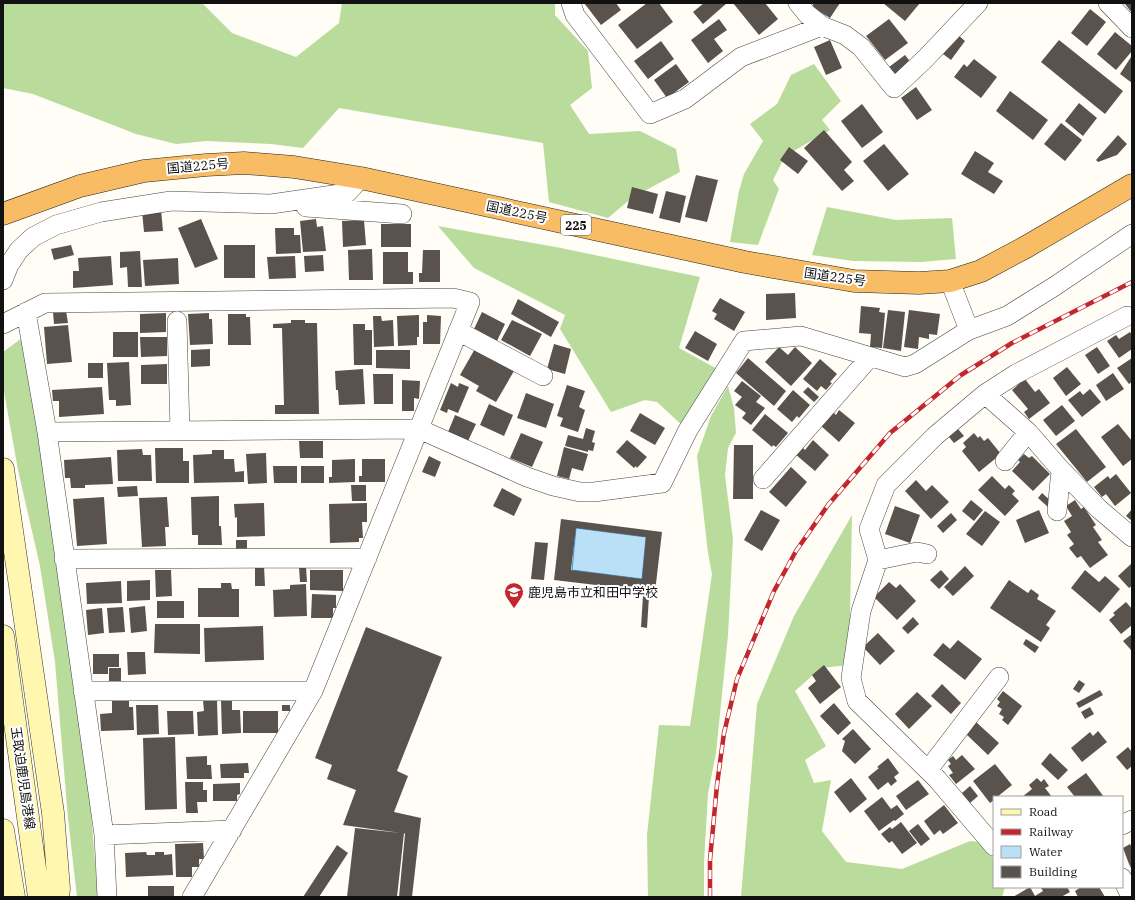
<svg xmlns="http://www.w3.org/2000/svg" width="1135" height="900" viewBox="0 0 1135 900" font-family="'IBM Plex Serif','Noto Sans JP',serif">
	<style>
		.forest { fill: #b9dc9c }
		.water { fill: #b9e0f7; stroke: #3f96cf }
		.building { fill: #5a524d; fill-rule: evenodd }
		.lines { fill: none; stroke-linecap: round; stroke-linejoin: round }
		.minor-casing { stroke: #444; stroke-width: 20 }
		.secondary-casing { stroke: #333; stroke-width: 23 }
		.trunk-casing { stroke: #222; stroke-width: 23 }
		.minor { stroke: #fff; stroke-width: 19 }
		.secondary { stroke: #fff6b0; stroke-width: 22 }
		.trunk { stroke: #f7bc64; stroke-width: 22 }
		.rail-casing { stroke: #c4262e; stroke-width: 4.5 }
		.rail { stroke: #fff; stroke-width: 3; stroke-dasharray: 9; stroke-linecap: butt }
		.labels { text-anchor: middle; dominant-baseline: central; stroke-width: 4; stroke-linejoin: round; paint-order: stroke }
		.shield { fill: #fff; stroke: #585858; stroke-width: 1 }
		.shield-label { font-size: 12px; font-weight: bold; fill: #111 }
		.street-label { font-size: 13px; fill: #111; stroke: #fff }
		.poi-label { font-size: 13px; fill: #111; stroke: #fff; text-anchor: start }
	</style>
	<rect width="100%" height="100%" fill="#fffdf5"/>
	<!-- forest -->
	<path class="forest" d="M3,3H202L232,33L296,57L339,23L342,3H555V15L588,51L592,88L570,105L589,134L640,131L676,149L680,172L633,197L608,218L549,202L543,143L339,108L303,148L271,144L206,141L176,144L136,134L33,94L3,88Z
		M814,64L841,101L822,120L830,130L785,156L773,180L779,189L758,245L730,242L739,191L744,174L763,141L750,124L777,104L791,75Z
		M827,207L896,220L952,218L956,259L921,262L853,261L812,255Z
		M438,226L561,248L700,277L679,348L719,370L685,428L657,402L645,400L611,412L560,329L565,315L474,268Z
		M22,338L63,586L91,813L98,897H77L68,818L55,662L40,566L18,470L3,386V352Z
		M728,386L734,408L736,433L728,448L725,475L733,539L728,635L716,753L708,794L704,862V897H648L647,835L659,725L690,726L712,574L708,553L697,456L711,416Z
		M852,515L849,665L821,668L795,691L826,746L805,760L814,783L831,780L822,831L846,862L902,869L970,841L986,843L994,860V887H1005L1002,897H741L757,704L794,616Z"/>
	<!-- water -->
	<path class="water" d="M576,528L646,537L642,579L572,570Z"/>
	<!-- building -->
	<path class="building" d="M584,3H616L621,10L601,25Z
		M647,3H659L673,22L637,49L618,25Z
		M704,3H727L703,24L693,12Z
		M733,3H765L778,19L759,35Z
		M814,3H840L830,18L812,7Z
		M883,3H920L905,21Z
		M1125,3H1132V13L1125,4Z
		M1090,9L1106,22L1087,46L1071,33Z
		M719,19L727,30L714,39L723,51L708,63L691,40Z
		M889,19L908,43L885,60L866,36Z
		M1115,32L1132,46V51L1116,70L1097,54Z
		M958,35L965,41L951,60L943,54Z
		M830,40L842,68L826,75L814,47Z
		M1059,40L1123,91L1105,114L1041,62Z
		M661,41L674,59L648,79L634,61Z
		M905,55L912,64L896,76L889,67Z
		M1131,57L1132,58V83L1120,74Z
		M974,59L997,77L981,98L954,77L964,64L967,67Z
		M676,64L689,82L667,98L654,80Z
		M916,87L932,110L917,120L901,98Z
		M1010,91L1048,120L1033,140L996,111Z
		M1079,103L1097,118L1083,136L1065,121Z
		M862,104L883,132L862,148L841,121Z
		M1061,123L1082,140L1065,161L1044,144Z
		M824,130L852,162L844,170L854,181L842,191L804,148Z
		M1118,135L1127,144L1117,155L1098,162L1096,160Z
		M884,144L909,174L888,191L863,161Z
		M789,147L808,161L798,174L780,160Z
		M975,151L994,163L988,172L1003,181L994,194L961,174Z
		M696,175L718,180L707,222L685,217Z
		M632,187L658,194L653,214L627,208Z
		M666,191L686,196L680,223L659,218Z
		M161,209L163,231L144,232L142,211Z
		M201,219L218,259L195,268L178,228Z
		M316,219L317,227L323,226L326,251L303,252L300,221Z
		M364,220L366,245L343,247L342,221Z
		M381,224H411V247H381Z
		M275,228H294V235H300L301,253L276,254Z
		M71,245L74,255L54,260L51,249Z
		M224,245H255V278H224Z
		M372,249L373,280H349L348,250Z
		M423,250H440V282H419V273H422Z
		M140,251L142,287H128L127,267L120,268V252Z
		M383,252H408V272H413V284H383Z
		M323,255L324,271L305,272L304,256Z
		M111,256L113,285L73,288V271H79L78,258Z
		M295,256L296,278L269,279L267,257Z
		M178,258L179,284L145,286L143,260Z
		M795,293L796,318L766,320V294Z
		M720,298L745,312L734,331L714,319L717,314L712,311Z
		M518,299L559,322L551,337L511,314Z
		M861,306L880,308L879,312L885,313L882,348L870,347L871,334L859,333Z
		M888,310L905,312L901,351L883,348Z
		M909,310L940,314L937,335L929,334V339L919,337L918,349L904,347Z
		M66,311L68,323L54,324L53,312Z
		M482,312L505,324L497,341L474,329Z
		M166,313V332L140,333V314Z
		M209,313V319H212L213,344L190,345L188,314Z
		M228,314H246V317H250L251,345H228Z
		M419,315V337H417V345L398,346L397,316Z
		M427,315L441,316L440,344H423V322H427Z
		M373,316H381L382,321L393,320L394,346L374,347Z
		M291,320H305V323H317L319,414H275V405H284L282,328H273V324L291,323Z
		M512,320L542,334L530,356L501,340Z
		M353,324H365V330H372V365H354Z
		M68,325L72,362L47,364L44,327Z
		M695,331L717,344L708,361L685,348Z
		M113,332H138V357H113Z
		M1130,332L1132,335V349L1119,358L1107,341L1116,335L1119,339Z
		M140,337H167V356L141,357Z
		M554,344L571,349L565,374L547,369Z
		M476,347L514,371L496,402L476,391L479,386L460,375Z
		M779,347L788,355L795,347L812,363L791,386L765,362Z
		M1097,347L1110,366L1098,374L1085,355Z
		M210,349V366L191,367V350Z
		M376,350H410V369L376,368Z
		M748,358L786,391L774,406L736,373Z
		M1132,358V382L1129,384L1117,368Z
		M820,359L837,374L830,382L832,383L826,390L821,386L817,391L803,379Z
		M129,362L131,405L116,406V400H109L107,363Z
		M88,363H103V378H88Z
		M167,364V384H141V365Z
		M1067,367L1081,384L1066,396L1053,378Z
		M363,369L365,404L339,405L338,390H336L335,371Z
		M1113,373L1124,389L1106,401L1096,385Z
		M373,374H393V404H374Z
		M1025,379L1035,392L1039,389L1050,403L1029,419L1024,412L1028,409L1012,390Z
		M402,380L420,381L419,399L414,398V411H402Z
		M742,381L761,396L756,402L765,408L751,425L742,418L746,413L735,405L742,397L734,391Z
		M451,383L458,387L459,383L469,387L458,413L448,409L447,413L440,410Z
		M567,385L585,391L579,407L585,410L578,432L560,426L563,418L557,416Z
		M102,387L104,414L59,417V401H53L52,390Z
		M808,387L819,397L814,402L803,392Z
		M1090,389L1101,402L1082,417L1068,400L1080,391L1083,395Z
		M793,390L810,405L799,418L797,416L792,422L777,409Z
		M526,393L554,404L546,428L517,418Z
		M489,404L513,415L504,436L480,425Z
		M1062,405L1075,421L1056,436L1043,420Z
		M839,410L855,423L839,442L820,425L832,411L836,415Z
		M640,413L665,428L655,445L630,431Z
		M765,414L788,433L776,447L773,445L772,447L752,430Z
		M455,415L476,424L468,441L448,432Z
		M1118,424L1132,441V459L1123,466L1101,437Z
		M586,428L595,431L592,442L595,443L593,451L588,450V452L565,446L568,435L583,439Z
		M958,429L964,436L954,443L949,437Z
		M1076,429L1106,467L1087,482L1056,444Z
		M521,433L543,442L532,467L510,458Z
		M974,433L978,438L980,436L984,441L988,438L1001,454L979,472L962,451L966,447L963,443Z
		M627,440L647,457L637,468L636,466L634,468L616,452Z
		M813,440L829,455L815,471L795,454L802,447L805,450Z
		M299,441H323V458H300Z
		M734,445H753V499H733Z
		M564,447L588,454L583,471L572,468L569,479L557,476Z
		M155,448H183V461H189V483H156Z
		M142,449L143,455H151L152,481H118L117,450Z
		M212,450H224V459H234L235,472L244,471V482L194,483L193,455L212,454Z
		M266,453L267,483L248,484L246,454Z
		M1024,454L1029,458L1032,456L1050,474L1033,491L1012,471L1020,462L1018,460Z
		M429,456L441,462L435,477L422,472Z
		M111,457L113,484L85,485V488H71L70,478H65L64,460Z
		M355,459V482L329,483V477H332V460Z
		M362,459H385V482H359V476H362Z
		M273,466H297V483H274Z
		M301,466H324V483H301Z
		M791,467L807,482L786,507L769,492Z
		M1116,474L1131,493L1115,506L1106,494L1102,497L1094,487L1108,476L1110,479Z
		M992,476L1005,489L1009,485L1015,491L1012,494L1019,501L1005,516L978,490Z
		M916,480L926,491L932,485L949,502L931,519L905,491Z
		M351,485H366V501H352Z
		M137,486L138,496L118,497L117,487Z
		M502,488L522,499L514,516L493,506Z
		M1042,493L1052,502L1048,507L1038,498Z
		M219,496V526H221L222,545H198V535H192L191,497Z
		M104,497L107,544L77,546L73,499Z
		M167,497L169,527H165L166,546L142,547L139,498Z
		M971,500L983,510L974,521L962,511Z
		M1075,500L1081,509L1084,507L1096,525L1093,527L1102,540L1098,542L1108,555L1090,568L1081,556L1077,558L1069,548L1074,544L1067,535L1071,532L1064,521L1072,516L1066,506Z
		M264,503L265,536L237,537V517L235,518L234,504Z
		M367,503V522H362L363,538H359V542L330,543L329,504Z
		M895,506L920,515L910,543L885,534Z
		M1132,509V521L1126,516Z
		M761,510L780,520L762,551L744,540Z
		M1039,510L1049,533L1025,543L1016,520Z
		M985,511L1000,522L982,546L966,534Z
		M951,513L957,520L943,533L937,526Z
		M561,519L662,532L655,592L554,580ZM576,528L646,537L642,579L571,570Z
		M236,540H247V549H236Z
		M535,542L548,543L544,580L531,579Z
		M1132,563V586L1129,588L1118,576Z
		M255,566H264L265,586H255Z
		M965,566L974,576L953,596L944,587Z
		M299,567H306L307,582H300Z
		M155,570H171L172,596L156,597Z
		M310,570H343V591L310,590Z
		M941,570L949,579L939,589L930,580Z
		M1085,570L1099,582L1105,576L1120,589L1100,613L1071,588Z
		M150,580V600L127,601V581Z
		M1009,580L1028,593L1031,589L1039,595L1037,599L1056,611L1046,625L1050,628L1041,642L990,608Z
		M121,581L122,603L87,604L86,583Z
		M889,582L896,588L900,584L916,601L897,620L874,597Z
		M221,583H231L232,589H239V617H198V588H221Z
		M306,584L307,616L274,617L273,590L290,589V585Z
		M312,594L336,595V608H333V618H311Z
		M643,596H649L647,628L641,627Z
		M157,601H184V618H157Z
		M1126,602L1132,609V625L1121,634L1109,620L1115,615L1113,613Z
		M145,606L147,631L131,633L129,608Z
		M123,607L125,632L109,633L107,608Z
		M102,608L104,633L88,635L86,610Z
		M913,617L919,624L908,634L902,628Z
		M155,624H200V654L154,653Z
		M263,626L264,660L205,662L204,628Z
		M366,627L442,657L397,771L408,776L394,812L421,818L412,897H399L405,834L404,833L397,897H347L355,828L401,833L343,825L356,790L327,779L332,765L315,758Z
		M878,633L895,651L880,665L863,647Z
		M1132,634V649L1131,650L1123,641Z
		M1026,639L1039,647L1035,653L1023,644Z
		M958,640L982,659L965,680L933,655L943,643L950,649Z
		M127,652H145L146,674L128,675Z
		M93,654H119V667H108V674H93Z
		M824,665L841,687L820,704L808,688L816,681L812,675Z
		M109,668H121V681H109Z
		M1079,680L1085,684L1079,693L1073,689Z
		M942,684L961,703L951,714L931,696Z
		M1100,690L1103,695L1079,708L1076,703Z
		M1003,691L1022,706L1008,725L1002,720L1004,717L999,714L1002,709L997,706L1000,702L997,699Z
		M917,692L932,706L909,729L895,714Z
		M129,698V707H133L134,730L101,731L100,714L112,713V699Z
		M203,700H217L218,735L198,736L197,712L204,711Z
		M232,700V710H240L241,733L222,734L221,701Z
		M834,703L851,723L838,735L820,716Z
		M136,705H158L159,734L137,735Z
		M282,705H290V711H282Z
		M1090,707L1094,714L1085,719L1081,712Z
		M167,711H193L194,734L168,735Z
		M243,711H278V733H243Z
		M976,722L999,743L988,755L966,734Z
		M853,729L871,749L855,764L842,751L845,741L842,739Z
		M1098,731L1107,742L1082,762L1071,748L1090,732L1093,736Z
		M175,737L177,809L145,810L143,738Z
		M1128,747L1132,752V766L1127,770L1116,757Z
		M1050,753L1068,770L1058,780L1041,764Z
		M962,755L975,769L956,784L949,775L953,773L948,766L951,764L948,760L953,756L956,760Z
		M207,756V765H211L212,779H187L186,757Z
		M888,758L899,773L894,777L897,781L891,786L888,782L878,790L868,777L879,768L877,767Z
		M248,763L249,773H244V778H221L220,764Z
		M995,764L1012,785L997,797H994V800L990,803L973,781Z
		M1086,773L1104,797H1075L1067,787Z
		M851,778L867,799L850,813L834,792Z
		M1037,778L1041,782L1044,779L1049,786L1045,788L1052,797H1022L1032,789L1029,785Z
		M918,780L929,794L906,810L896,796Z
		M185,782H203V790H207V802H197L198,813H186Z
		M240,783V794L237,795V801H213V784Z
		M970,786L978,796L970,803L962,793Z
		M882,797L891,809L897,805L904,814L895,821L894,820L879,831L864,811Z
		M944,805L958,823L943,834L940,830L934,835L924,821Z
		M901,822L917,843L902,854L892,841L889,843L881,834L890,827L892,829Z
		M918,824L930,839L921,846L909,831Z
		M203,843L204,859H199V867H192V877H176L175,844Z
		M1130,844L1132,848V870L1129,864L1123,848Z
		M337,845L348,853L319,897H303Z
		M146,852L147,855H155V852H164V855L172,854L173,875L126,877L125,853Z
		M148,886H174V897H148Z
		M1030,887L1035,896L1043,891L1041,888L1042,887H1067L1070,892L1061,897H1013Z
		M1081,887H1099L1105,897H1078L1075,891Z"/>
	<g class="lines">
		<!-- minor casing -->
		<g class="minor-casing">
			<path id="minor" d="M571,3L575,15L650,114L685,99L741,57L822,26
				M798,3L807,14L822,26L845,35L861,47L894,88L925,59L978,3
				M1108,3L1132,28
				M306,207L402,214
				M3,280L9,265L19,250L33,237L56,225L101,212L171,201L271,204L347,193L361,178
				M950,281L969,330
				M26,312L47,432L104,835L107,897
				M177,321L180,431
				M3,324L45,303L453,298L470,302L313,691L192,897
				M458,331L543,376
				M985,394L1028,432L1061,470L1099,509L1132,537
				M47,432L419,429L527,477L553,486L580,492H594L662,483L688,430L744,341L801,336L905,367L915,364L969,330L1007,316L1055,286L1132,234
				M1005,461L1028,432
				M763,479L870,357
				M1057,511L1061,470
				M64,559L367,558
				M878,560L917,552L927,554
				M83,691H313
				M928,770L999,677
				M1122,825L1132,820
				M104,835L232,830
				M994,846L937,779L857,701L851,678L861,611L878,560L869,529L886,485L935,436L985,394L1016,374L1127,316
				M1122,878L1131,897"/>
		</g>
		<!-- secondary casing -->
		<g class="secondary-casing">
			<path id="secondary" d="M3,469L53,813L59,889L58,897
				M3,636L39,897
				M3,830L14,897"/>
		</g>
		<!-- trunk casing -->
		<g class="trunk-casing">
			<path id="trunk" d="M3,214L80,186L144,171L206,165L244,163L294,167L361,178L745,262L854,281L919,283L950,281L981,271L1026,247L1132,185"/>
		</g>
		<!-- minor -->
		<use href="#minor" class="minor"/>
		<!-- secondary -->
		<use href="#secondary" class="secondary"/>
		<!-- trunk -->
		<use href="#trunk" class="trunk"/>
		<!-- rail casing -->
		<g class="rail-casing">
			<path id="rail" d="M710,897V860L717,785L724,733L737,679L774,591L796,551L828,505L890,433L961,375L1012,343L1132,282"/>
		</g>
		<!-- rail -->
		<use href="#rail" class="rail"/>
	</g>
	<!-- icons -->
	<defs>
		<g id="school-pin" transform="scale(1)"><path d="M0 17L-7.5 6A9.5 9.5 0 1 1 7.5 6Z" fill="#c4262e" stroke="#fff"/><path d="M0-5L7-2L0 1L-7-2ZM-4 1L0 2.5L4 1V4Q0 6-4 4Z" fill="#fff"/></g>
	</defs>
	<g fill-rule="evenodd">
		<use href="#school-pin" x="514" y="592"/>
	</g>
	<g class="labels">
		<!-- shield labels -->
		<rect class="shield" x="561" y="215" width="30" height="20" rx="3"/>
		<g class="shield-label">
			<text x="576" y="225">225</text>
		</g>
		<!-- street labels -->
		<g class="street-label">
			<text transform="translate(198 166) rotate(-5)">国道225号</text>
			<text transform="translate(517 212) rotate(12)">国道225号</text>
			<text transform="translate(835 277) rotate(8)">国道225号</text>
			<text transform="translate(23 778) rotate(82)">玉取迫鹿児島港線</text>
		</g>
		<!-- poi labels -->
		<g class="poi-label">
			<text x="528" y="592">鹿児島市立和田中学校</text>
		</g>
	</g>
	<!-- border -->
	<rect width="1135" height="900" fill="none" stroke="#111111" stroke-width="8"/>
	<!-- legend -->
	<rect x="993" y="796" width="130" height="92" fill="#ffffff" stroke="#a0a0a0"/>
	<rect x="1001" y="809" width="20" height="6" fill="#fff6b0" stroke="#a0a0a0"/>
	<text x="1029" y="816" font-size="12" fill="#111111">Road</text>
	<rect x="1001" y="829" width="20" height="6" fill="#c4262e" stroke="#a0a0a0"/>
	<text x="1029" y="836" font-size="12" fill="#111111">Railway</text>
	<rect x="1001" y="846" width="20" height="12" fill="#b9e0f7" stroke="#a0a0a0"/>
	<text x="1029" y="856" font-size="12" fill="#111111">Water</text>
	<rect x="1001" y="866" width="20" height="12" fill="#5a524d" stroke="#a0a0a0"/>
	<text x="1029" y="876" font-size="12" fill="#111111">Building</text>
</svg>
